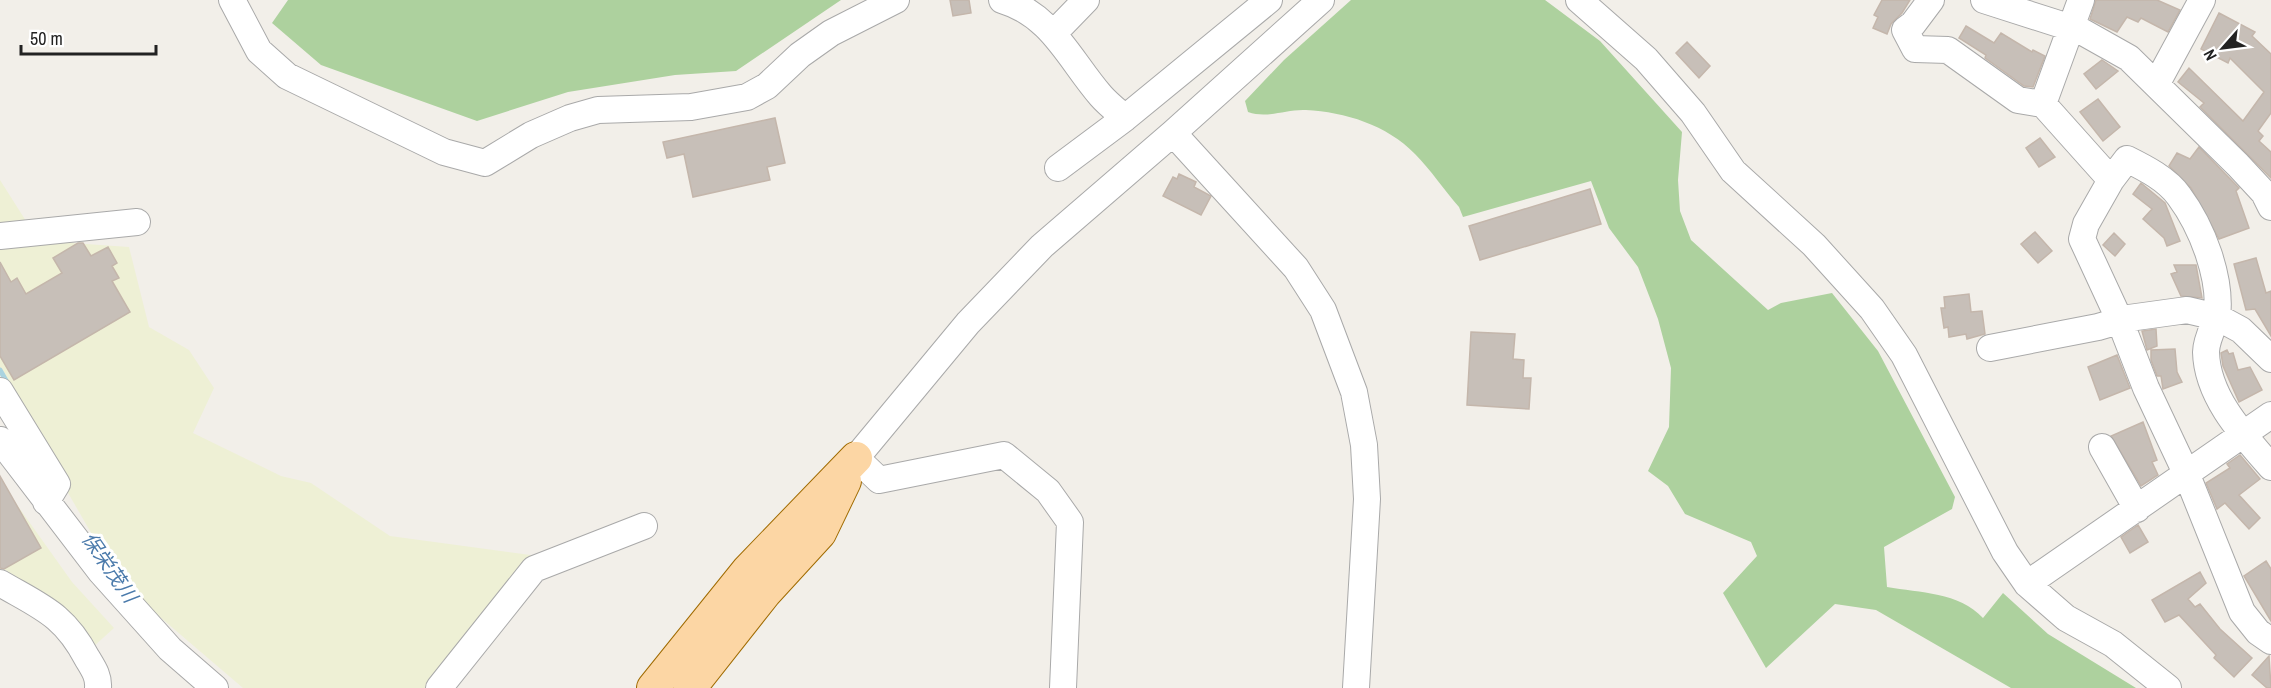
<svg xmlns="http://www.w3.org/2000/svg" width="2271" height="688" viewBox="0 0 2271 688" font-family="'Archivo Narrow','Noto Sans JP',sans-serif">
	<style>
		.farmland { fill: #eef0d5 }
		.forest { fill: #add19e }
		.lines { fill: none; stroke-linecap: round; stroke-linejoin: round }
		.stream { stroke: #aad3df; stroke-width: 5 }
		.building { fill: #c7bfb8; stroke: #c4b6ab; stroke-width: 1.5 }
		.minor-casing { stroke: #a9a9a9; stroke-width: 28 }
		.major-casing { stroke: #a06b00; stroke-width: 34 }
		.minor { stroke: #fff; stroke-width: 26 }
		.major { stroke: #fcd6a4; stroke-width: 32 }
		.labels { text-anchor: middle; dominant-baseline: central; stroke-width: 6; stroke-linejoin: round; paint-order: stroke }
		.water-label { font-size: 20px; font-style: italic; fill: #4a7aab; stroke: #fff }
	</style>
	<rect width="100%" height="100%" fill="#f2efe9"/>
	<!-- farmland -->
	<path class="farmland" d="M0,180L26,221L0,225Z
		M43,241L129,247L149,327L189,350L214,388L193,433L281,476L311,483L390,536L538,556L431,688H243L133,594L116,576L0,375V247Z
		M0,481L72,582L114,628L93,647L61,606L4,569Z"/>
	<!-- forest -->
	<path class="forest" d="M288,0H841L736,71L675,75L568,92L477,121L321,65L272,23Z
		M1351,0H1545L1600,41L1682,132L1678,180L1680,211L1691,240L1768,310L1781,303L1832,293L1878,351L1955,497L1952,509L1884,547L1887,587C1920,593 1959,592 1983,618L2003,593L2048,634L2136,688H2011L1876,610L1835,604L1766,668L1723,593L1757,556L1751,542L1685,514L1668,486L1648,471L1669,427L1671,368L1658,319L1638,267L1609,228L1591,181L1463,217L1459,207C1444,190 1431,170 1415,154C1387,125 1345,112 1306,110C1285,109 1268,119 1248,112L1245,101L1284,60Z"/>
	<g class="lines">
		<!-- stream -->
		<path class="stream" d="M0,370L8,384"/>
	</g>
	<!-- building -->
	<path class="building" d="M950,0H969L971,13L953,16Z
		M1882,0H1910L1902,13L1891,24L1887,34L1873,28L1878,17L1874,15Z
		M2096,0H2157L2180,10L2168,32L2141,18L2138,22L2127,17L2117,32L2090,19Z
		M2219,13L2255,32L2252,36L2271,54V113L2258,131L2263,136L2259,141L2271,152V178L2200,107L2204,103L2178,82L2189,68L2243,121L2264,92L2230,58L2228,63L2201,49Z
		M1966,26L1994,43L2001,33L2032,52L2033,50L2045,56L2033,87L2024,86L1985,58L1986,55L1959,38Z
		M1687,42L1710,66L1699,78L1676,53Z
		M2102,60L2118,71L2096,89L2084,74Z
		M2098,99L2120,127L2103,141L2080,112Z
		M775,118L785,163L767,167L770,180L693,197L684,154L667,158L663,142Z
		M2040,138L2055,157L2039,167L2026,148Z
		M2199,147L2239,188L2236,191L2249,228L2219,239L2191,188L2169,166L2177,153L2190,159Z
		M1179,174L1196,182L1194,187L1211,196L1201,215L1163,196L1173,177L1177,179Z
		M2141,183L2165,203L2180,241L2167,246L2164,238L2143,219L2152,209L2133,194Z
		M1590,189L1601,224L1480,260L1469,226Z
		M2035,232L2052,251L2038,263L2021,244Z
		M2114,233L2125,244L2115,256L2103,245Z
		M78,243H83L91,256L108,247L117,263L112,266L119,278L112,281L130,312L14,380L0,356V262L11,282L17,278L26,294L62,273L53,258Z
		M2256,258L2266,293L2271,291V336L2255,309L2246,310L2234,264Z
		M2174,265H2196L2202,298L2181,296L2171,274L2177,272Z
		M1969,294L1971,312L1982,311L1985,334L1967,339L1966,334L1949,337L1948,327L1944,328L1941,308H1945L1944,297Z
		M2156,329L2157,346L2147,350L2142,331Z
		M1471,332L1515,334L1513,359L1524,360L1523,378H1531L1529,409L1467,405Z
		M2175,349L2177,372L2182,382L2163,389L2161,376H2157L2151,360V350Z
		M2227,350L2229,354L2233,353L2238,370L2250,367L2262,390L2239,402L2223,366L2221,353Z
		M2117,355L2130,388L2100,400L2088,367Z
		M2143,422L2157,460L2152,462L2158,475L2141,486L2111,436Z
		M2240,455L2260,479L2239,495L2260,518L2249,529L2225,503L2217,509L2206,483L2230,468L2227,464Z
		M0,476L41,548L4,569L0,568Z
		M2138,525L2148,542L2130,553L2121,537Z
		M2266,561L2271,569V621L2244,576Z
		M2200,572L2206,583L2188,599L2195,607L2200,604L2220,629L2252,658L2234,677L2214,658L2216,655L2179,615L2165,622L2152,600Z
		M2269,656L2271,688H2267L2252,675Z"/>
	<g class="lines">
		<!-- minor casing -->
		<g class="minor-casing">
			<path id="minor" d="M232,0L259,51L287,76L444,152L485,163L531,135L570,118L598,110L691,107L747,97L767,86L800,55L831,33L896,0
				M1002,0C1052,15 1069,59 1101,96C1108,104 1117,111 1125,118
				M1579,0L1646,59L1693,113L1733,171L1814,245L1872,309L1904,355L2005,552L2027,584L2066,618L2113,644L2168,688
				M1931,0L1913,24L1905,30L1915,49L1948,50L2018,100L2043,104
				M1984,0L2081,31L2129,58L2238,165L2264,193L2271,207
				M2081,0L2043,104L2111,180L2086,224L2082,239L2120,321L2146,388L2187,475L2242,612L2258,632L2271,641
				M1054,33L1086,0
				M2157,83L2202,0
				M1173,133L1296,268L1323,310L1354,392L1364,445L1367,499L1356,688
				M1058,168L1125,118L1269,0
				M0,236L137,222
				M1990,348L2098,327L2129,318L2187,310L2217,317C2222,278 2202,227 2179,196C2167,179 2145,168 2127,159L2111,180
				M2271,359L2241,330L2217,317C2213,327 2206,341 2206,352C2207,397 2243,435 2271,467
				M0,391L57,484L46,502
				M0,440L101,572L170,649L215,688
				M2102,447L2137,509
				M0,583C41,607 64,614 87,658C93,668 99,676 98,688
				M2027,584L2271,415
				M439,688L534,569L644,526
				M1063,688L1070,522L1048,491L1004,455L879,480L856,458L968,323L1042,246L1173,133L1321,0"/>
		</g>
		<!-- major casing -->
		<g class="major-casing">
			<path id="major" d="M653,688L748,570L856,458
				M690,688L765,593L820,533L845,481"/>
		</g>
		<!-- minor -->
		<use href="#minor" class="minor"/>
		<!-- major -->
		<use href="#major" class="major"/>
	</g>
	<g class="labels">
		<!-- water labels -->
		<g class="water-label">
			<text transform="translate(110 567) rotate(55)">保栄茂川</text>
		</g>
	</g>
	<!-- north arrow -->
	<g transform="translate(2223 48) rotate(242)" stroke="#ffffff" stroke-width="4.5" paint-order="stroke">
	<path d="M0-4.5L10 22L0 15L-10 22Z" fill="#222222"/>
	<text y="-9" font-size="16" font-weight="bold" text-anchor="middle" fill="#222222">N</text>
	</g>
	<!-- scale -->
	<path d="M21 45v9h135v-9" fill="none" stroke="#222222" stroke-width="3"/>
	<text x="30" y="45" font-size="18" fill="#222222" stroke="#ffffff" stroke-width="4.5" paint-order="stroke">50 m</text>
</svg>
